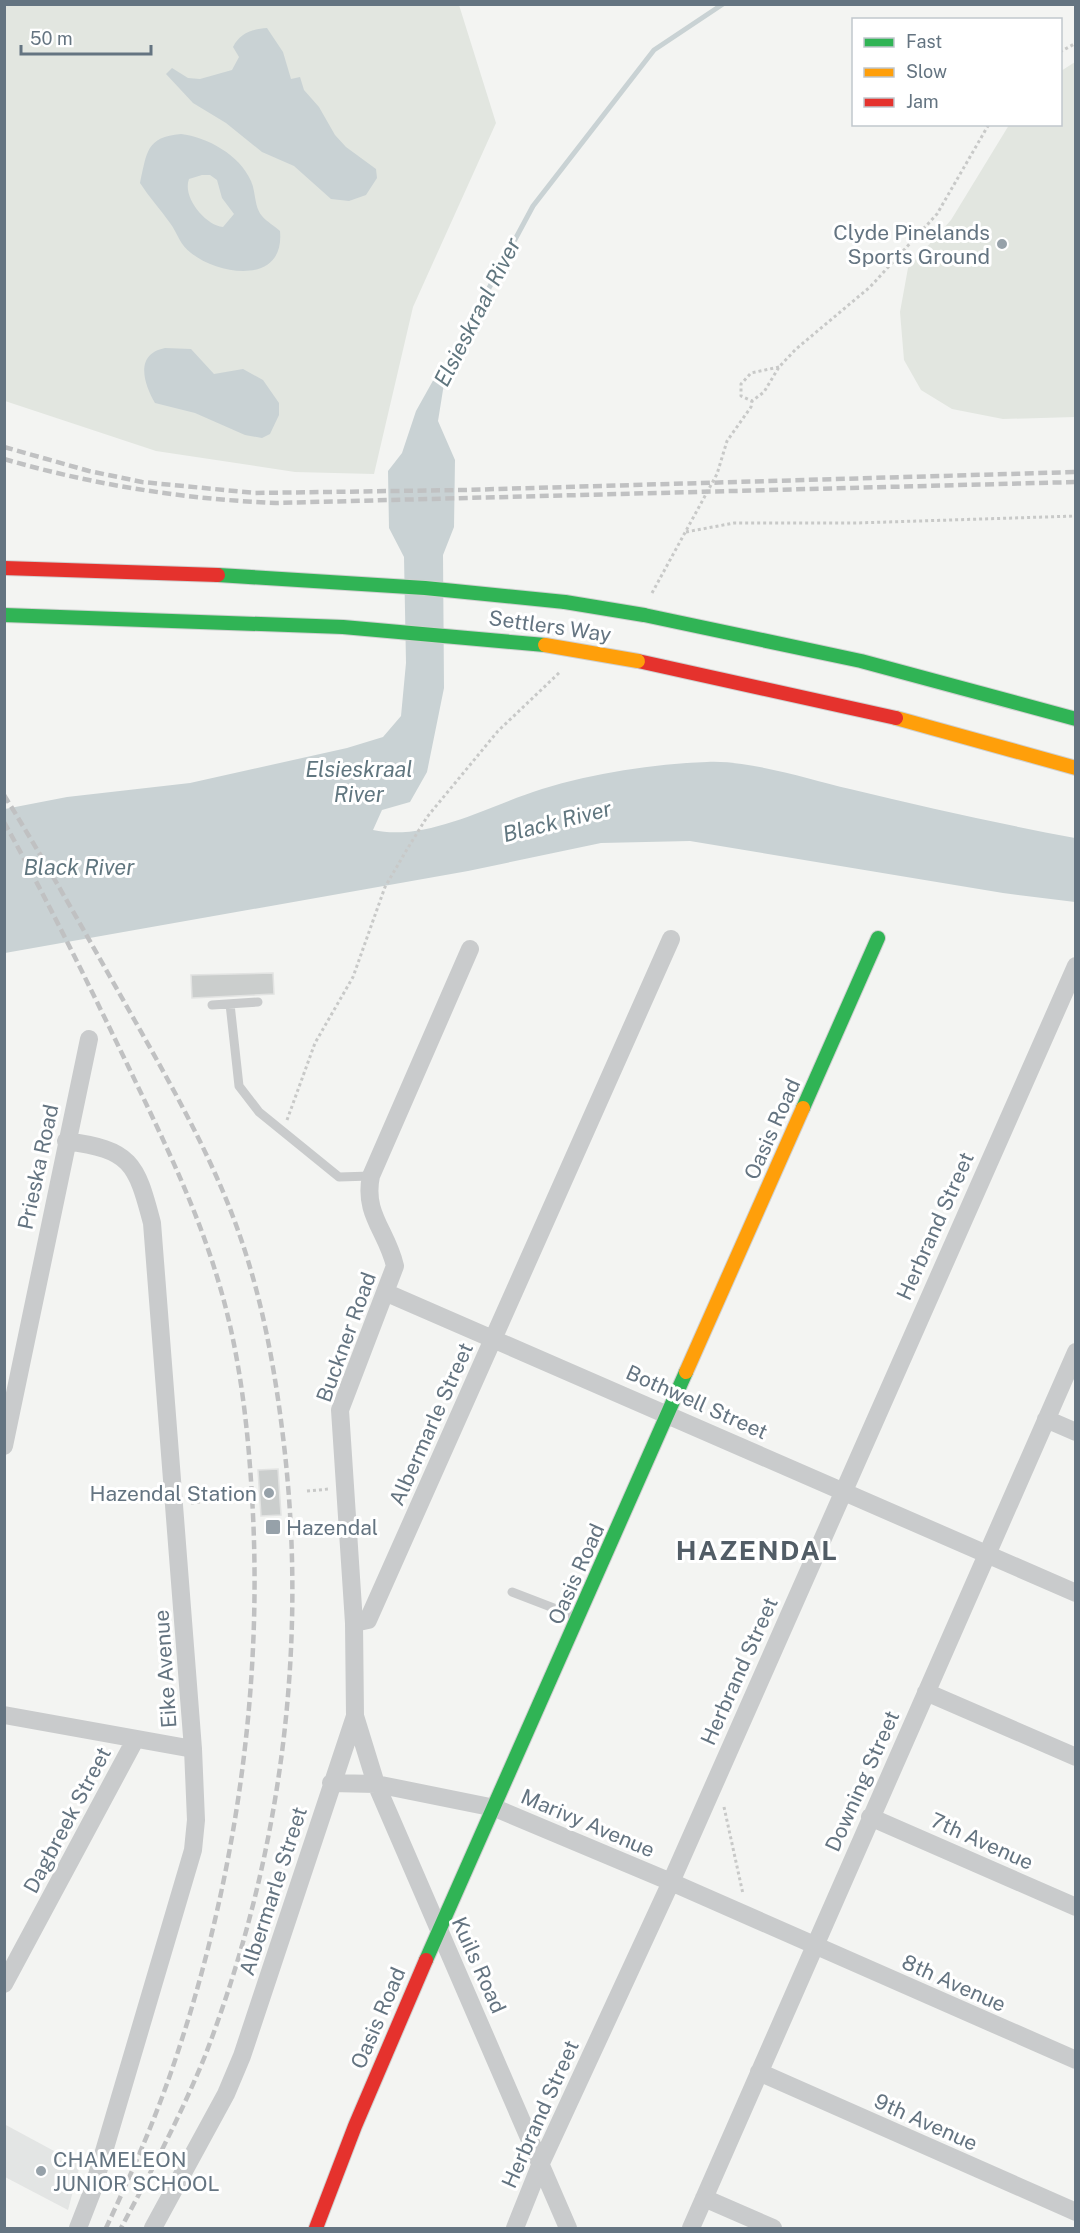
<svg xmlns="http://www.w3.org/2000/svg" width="1080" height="2233" viewBox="0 0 1080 2233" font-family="'Public Sans',sans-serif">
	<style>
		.built { fill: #e3e5e4 }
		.green { fill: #e2e6e0 }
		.water { fill: #c9d2d4; fill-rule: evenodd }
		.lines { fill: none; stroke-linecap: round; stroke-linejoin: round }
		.stream { stroke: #c9d2d4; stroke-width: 5 }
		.building { fill: #cbcecd; stroke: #e2e3e2; stroke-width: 1.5 }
		.fast-casing { stroke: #cfd0d0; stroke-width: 16 }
		.slow-casing { stroke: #cfd0d0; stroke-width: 16 }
		.jam-casing { stroke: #cfd0d0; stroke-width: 16 }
		.path { stroke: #c8c9c8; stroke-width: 3; stroke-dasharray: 3 3; stroke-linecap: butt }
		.lane { stroke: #c9cbcc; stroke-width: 9 }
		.street { stroke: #c9cbcc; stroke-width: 18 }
		.fast { stroke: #30b455; stroke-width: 14 }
		.slow { stroke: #ff9f0a; stroke-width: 14 }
		.jam { stroke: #e5322d; stroke-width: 14 }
		.rail { stroke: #c0c1c2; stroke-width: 4.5; stroke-dasharray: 9 4.5; stroke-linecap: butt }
		.fast-bridge-casing { stroke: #cfd0d0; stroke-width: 16; stroke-linecap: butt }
		.slow-bridge-casing { stroke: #cfd0d0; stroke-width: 16; stroke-linecap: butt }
		.fast-bridge { stroke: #30b455; stroke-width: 14 }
		.slow-bridge { stroke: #ff9f0a; stroke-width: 14 }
		.poi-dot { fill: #96a1a9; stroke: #fff; stroke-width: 2 }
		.labels { text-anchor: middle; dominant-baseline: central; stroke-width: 6; stroke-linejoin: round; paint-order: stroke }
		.poi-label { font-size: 21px; fill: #647481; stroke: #fff; text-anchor: end }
		.street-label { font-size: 21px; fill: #647481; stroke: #fff }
		.water-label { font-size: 22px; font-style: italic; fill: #60767f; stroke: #fff }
		.district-label { font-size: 27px; font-weight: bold; letter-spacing: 1.5px; fill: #525d66; stroke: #fff }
	</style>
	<rect width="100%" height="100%" fill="#f3f4f2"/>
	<!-- built -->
	<path class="built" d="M4,2124L80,2165L68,2210L5,2177Z"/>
	<!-- green -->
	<path class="green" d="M5,5H459L496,123L413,307L374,474L295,472L156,451L5,401Z
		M1075,62V417L1003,419L952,409L921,390L904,360L900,312L908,268L951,220L1009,125L1060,124L1061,71Z"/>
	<!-- water -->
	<path class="water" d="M267,28L283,52L291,79L300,77L304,90L319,107L335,135L346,147L376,169L377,178L366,195L349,201L331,199L294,166L262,152L226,123L193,103L166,74L172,68L188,78L200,79L232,70L239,57L233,47C240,33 252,29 267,28Z
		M181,134C207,137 240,155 251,181C256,192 254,207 262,216C267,222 275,226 280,231C285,285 220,276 191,253C180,245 178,234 170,223C160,209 149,197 140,183C147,152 146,137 181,134ZM202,175H210L217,180L222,198L234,214L223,227C205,225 182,197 189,179Z
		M165,348L191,349L214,374L243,369L263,380L279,403V415L270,434L262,438L245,435L195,413L155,403C143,382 135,354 165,348Z
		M447,365L438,421L455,460L454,527L443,555L444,688L427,772L410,802L382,810L373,830C427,842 490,805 542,789C594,773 653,764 707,762C750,760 808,779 850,789C925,807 1000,824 1075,838V902L1003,893L690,841L601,843L468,871L5,953V809L67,797L190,783L347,748L383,737L401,716L406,663L404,557L389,528L388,471L402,453L416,411L435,377Z"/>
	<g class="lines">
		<!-- stream -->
		<path class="stream" d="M445,370L533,206L654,50L723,4"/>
	</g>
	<!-- building -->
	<path class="building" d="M273,973L274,994L192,998L191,975Z
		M278,1469L281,1515L261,1516L258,1470Z"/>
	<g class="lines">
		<!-- fast casing -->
		<g class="fast-casing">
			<path id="fast" d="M218,575L425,588L565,602
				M4,615L343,627L545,645
				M644,615L861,661L1076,719
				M803,1108L878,938
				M426,1960L686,1372"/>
		</g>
		<!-- slow casing -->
		<g class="slow-casing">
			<path id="slow" d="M896,718L1076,768
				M686,1372L803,1108"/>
		</g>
		<!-- jam casing -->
		<g class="jam-casing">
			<path id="jam" d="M4,568L218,575
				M638,661L896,718
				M316,2228L355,2126L426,1960"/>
		</g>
		<!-- path -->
		<path class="path" d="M1060,52L1076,43
			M779,367L751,373L741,384V396L752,401L764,392L779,367L796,349L870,287L937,214L989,124
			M686,532L734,523H856L1076,516
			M652,593L717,474L727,441L751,407L752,401
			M287,1120L315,1043L353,977L385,887L406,851L427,817L498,731L561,671
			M307,1491L329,1489
			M191,1503L246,1497
			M724,1807L743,1894"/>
		<!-- lane -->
		<path class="lane" d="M230,1004L239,1086L259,1112L339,1177L371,1176
			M212,1005L258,1002
			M512,1592L577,1617"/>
		<!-- street -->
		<path class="street" d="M66,1141C131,1150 136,1162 152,1223L193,1749L196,1820L193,1850L92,2192L78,2228
			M387,1293L1076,1593
			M1046,1419L1076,1432
			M4,1446L89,1039
			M354,1623L368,1620L671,939
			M926,1692L1076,1757
			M4,1715L193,1749
			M355,1716L376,1784L568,2228
			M331,1783L376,1784L495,1808L671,1882L1076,2060
			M870,1817L1076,1907
			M4,1984L135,1740
			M759,2072L1076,2212
			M704,2198L773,2228
			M153,2228L226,2094L242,2056L355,1716L354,1623L340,1410L395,1266C387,1231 363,1214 371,1176L470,949
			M515,2228L541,2163L671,1882L1076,966
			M691,2228L1076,1352"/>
		<!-- fast -->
		<use href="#fast" class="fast"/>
		<!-- slow -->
		<use href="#slow" class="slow"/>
		<!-- jam -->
		<use href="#jam" class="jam"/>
		<!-- rail -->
		<path class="rail" d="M4,447L89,471L142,482L255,493L464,490L1076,472
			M4,459C94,485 183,499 276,503L1076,482
			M4,795C50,869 92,945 135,1021C175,1092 216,1164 242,1242C264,1307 276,1376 284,1445C308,1652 280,1861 205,2056C181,2115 151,2172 121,2228
			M4,822C49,903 89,985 129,1068C162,1137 196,1206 218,1280C241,1356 249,1435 253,1515C262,1704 232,1898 169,2078C151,2129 129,2179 106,2228"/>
		<!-- fast-bridge casing -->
		<g class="fast-bridge-casing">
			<path id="fast-bridge" d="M565,602L644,615"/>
		</g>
		<!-- slow-bridge casing -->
		<g class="slow-bridge-casing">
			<path id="slow-bridge" d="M545,645L638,661"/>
		</g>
		<!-- fast-bridge -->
		<use href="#fast-bridge" class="fast-bridge"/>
		<!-- slow-bridge -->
		<use href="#slow-bridge" class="slow-bridge"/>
	</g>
	<!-- markers -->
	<g class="poi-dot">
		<circle cx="1002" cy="244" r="6"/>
		<circle cx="269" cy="1493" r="6"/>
		<rect x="265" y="1519" width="16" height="16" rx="3"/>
		<circle cx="41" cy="2171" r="6"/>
	</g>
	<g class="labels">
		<!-- poi labels -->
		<g class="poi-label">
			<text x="990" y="232">Clyde Pinelands<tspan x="990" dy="24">Sports Ground</tspan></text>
			<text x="257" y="1493">Hazendal Station</text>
			<text x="286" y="1527" text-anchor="start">Hazendal</text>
			<text x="53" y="2159" text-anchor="start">CHAMELEON<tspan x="53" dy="24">JUNIOR SCHOOL</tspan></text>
		</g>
		<!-- street labels -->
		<g class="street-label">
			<text transform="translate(550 626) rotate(8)">Settlers Way</text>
			<text transform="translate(772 1129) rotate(-66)">Oasis Road</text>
			<text transform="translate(38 1167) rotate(-78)">Prieska Road</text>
			<text transform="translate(935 1226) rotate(-66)">Herbrand Street</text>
			<text transform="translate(346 1337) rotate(-70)">Buckner Road</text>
			<text transform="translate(697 1402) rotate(24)">Bothwell Street</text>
			<text transform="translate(431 1424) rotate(-66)">Albermarle Street</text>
			<text transform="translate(576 1574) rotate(-66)">Oasis Road</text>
			<text transform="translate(165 1669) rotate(-94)">Eike Avenue</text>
			<text transform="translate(739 1671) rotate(-66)">Herbrand Street</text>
			<text transform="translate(862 1781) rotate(-66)">Downing Street</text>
			<text transform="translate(67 1820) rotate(-62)">Dagbreek Street</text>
			<text transform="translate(588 1823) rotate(23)">Marivy Avenue</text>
			<text transform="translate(982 1841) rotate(24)">7th Avenue</text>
			<text transform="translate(273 1891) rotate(-72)">Albermarle Street</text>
			<text transform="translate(479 1965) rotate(66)">Kuils Road</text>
			<text transform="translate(954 1983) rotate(24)">8th Avenue</text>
			<text transform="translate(378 2018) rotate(-67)">Oasis Road</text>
			<text transform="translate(540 2114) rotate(-66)">Herbrand Street</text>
			<text transform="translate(926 2122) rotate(24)">9th Avenue</text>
		</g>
		<!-- water labels -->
		<g class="water-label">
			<text transform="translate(477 312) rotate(-63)">Elsieskraal River</text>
			<text x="359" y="769">Elsieskraal<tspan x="359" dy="25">River</tspan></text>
			<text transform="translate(557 821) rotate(-14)">Black River</text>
			<text x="79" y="867">Black River</text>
		</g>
		<!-- district labels -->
		<g class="district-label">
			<text x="757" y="1550">HAZENDAL</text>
		</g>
	</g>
	<!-- border -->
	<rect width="1080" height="2233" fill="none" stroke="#647481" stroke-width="12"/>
	<!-- legend -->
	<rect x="852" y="18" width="210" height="108" fill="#ffffff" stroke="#c1c7cd" stroke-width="1.5"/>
	<rect x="864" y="38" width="30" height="9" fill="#30b455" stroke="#c1c7cd" stroke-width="1.5"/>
	<text x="906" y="48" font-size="18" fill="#647481">Fast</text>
	<rect x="864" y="68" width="30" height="9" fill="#ff9f0a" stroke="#c1c7cd" stroke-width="1.5"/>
	<text x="906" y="78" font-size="18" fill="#647481">Slow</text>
	<rect x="864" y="98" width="30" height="9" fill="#e5322d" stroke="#c1c7cd" stroke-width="1.5"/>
	<text x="906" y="108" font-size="18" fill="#647481">Jam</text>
	<!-- scale -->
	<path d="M21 45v9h130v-9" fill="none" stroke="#647481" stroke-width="3"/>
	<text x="30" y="45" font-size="18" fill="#647481" stroke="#ffffff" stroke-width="4.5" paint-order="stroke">50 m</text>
</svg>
